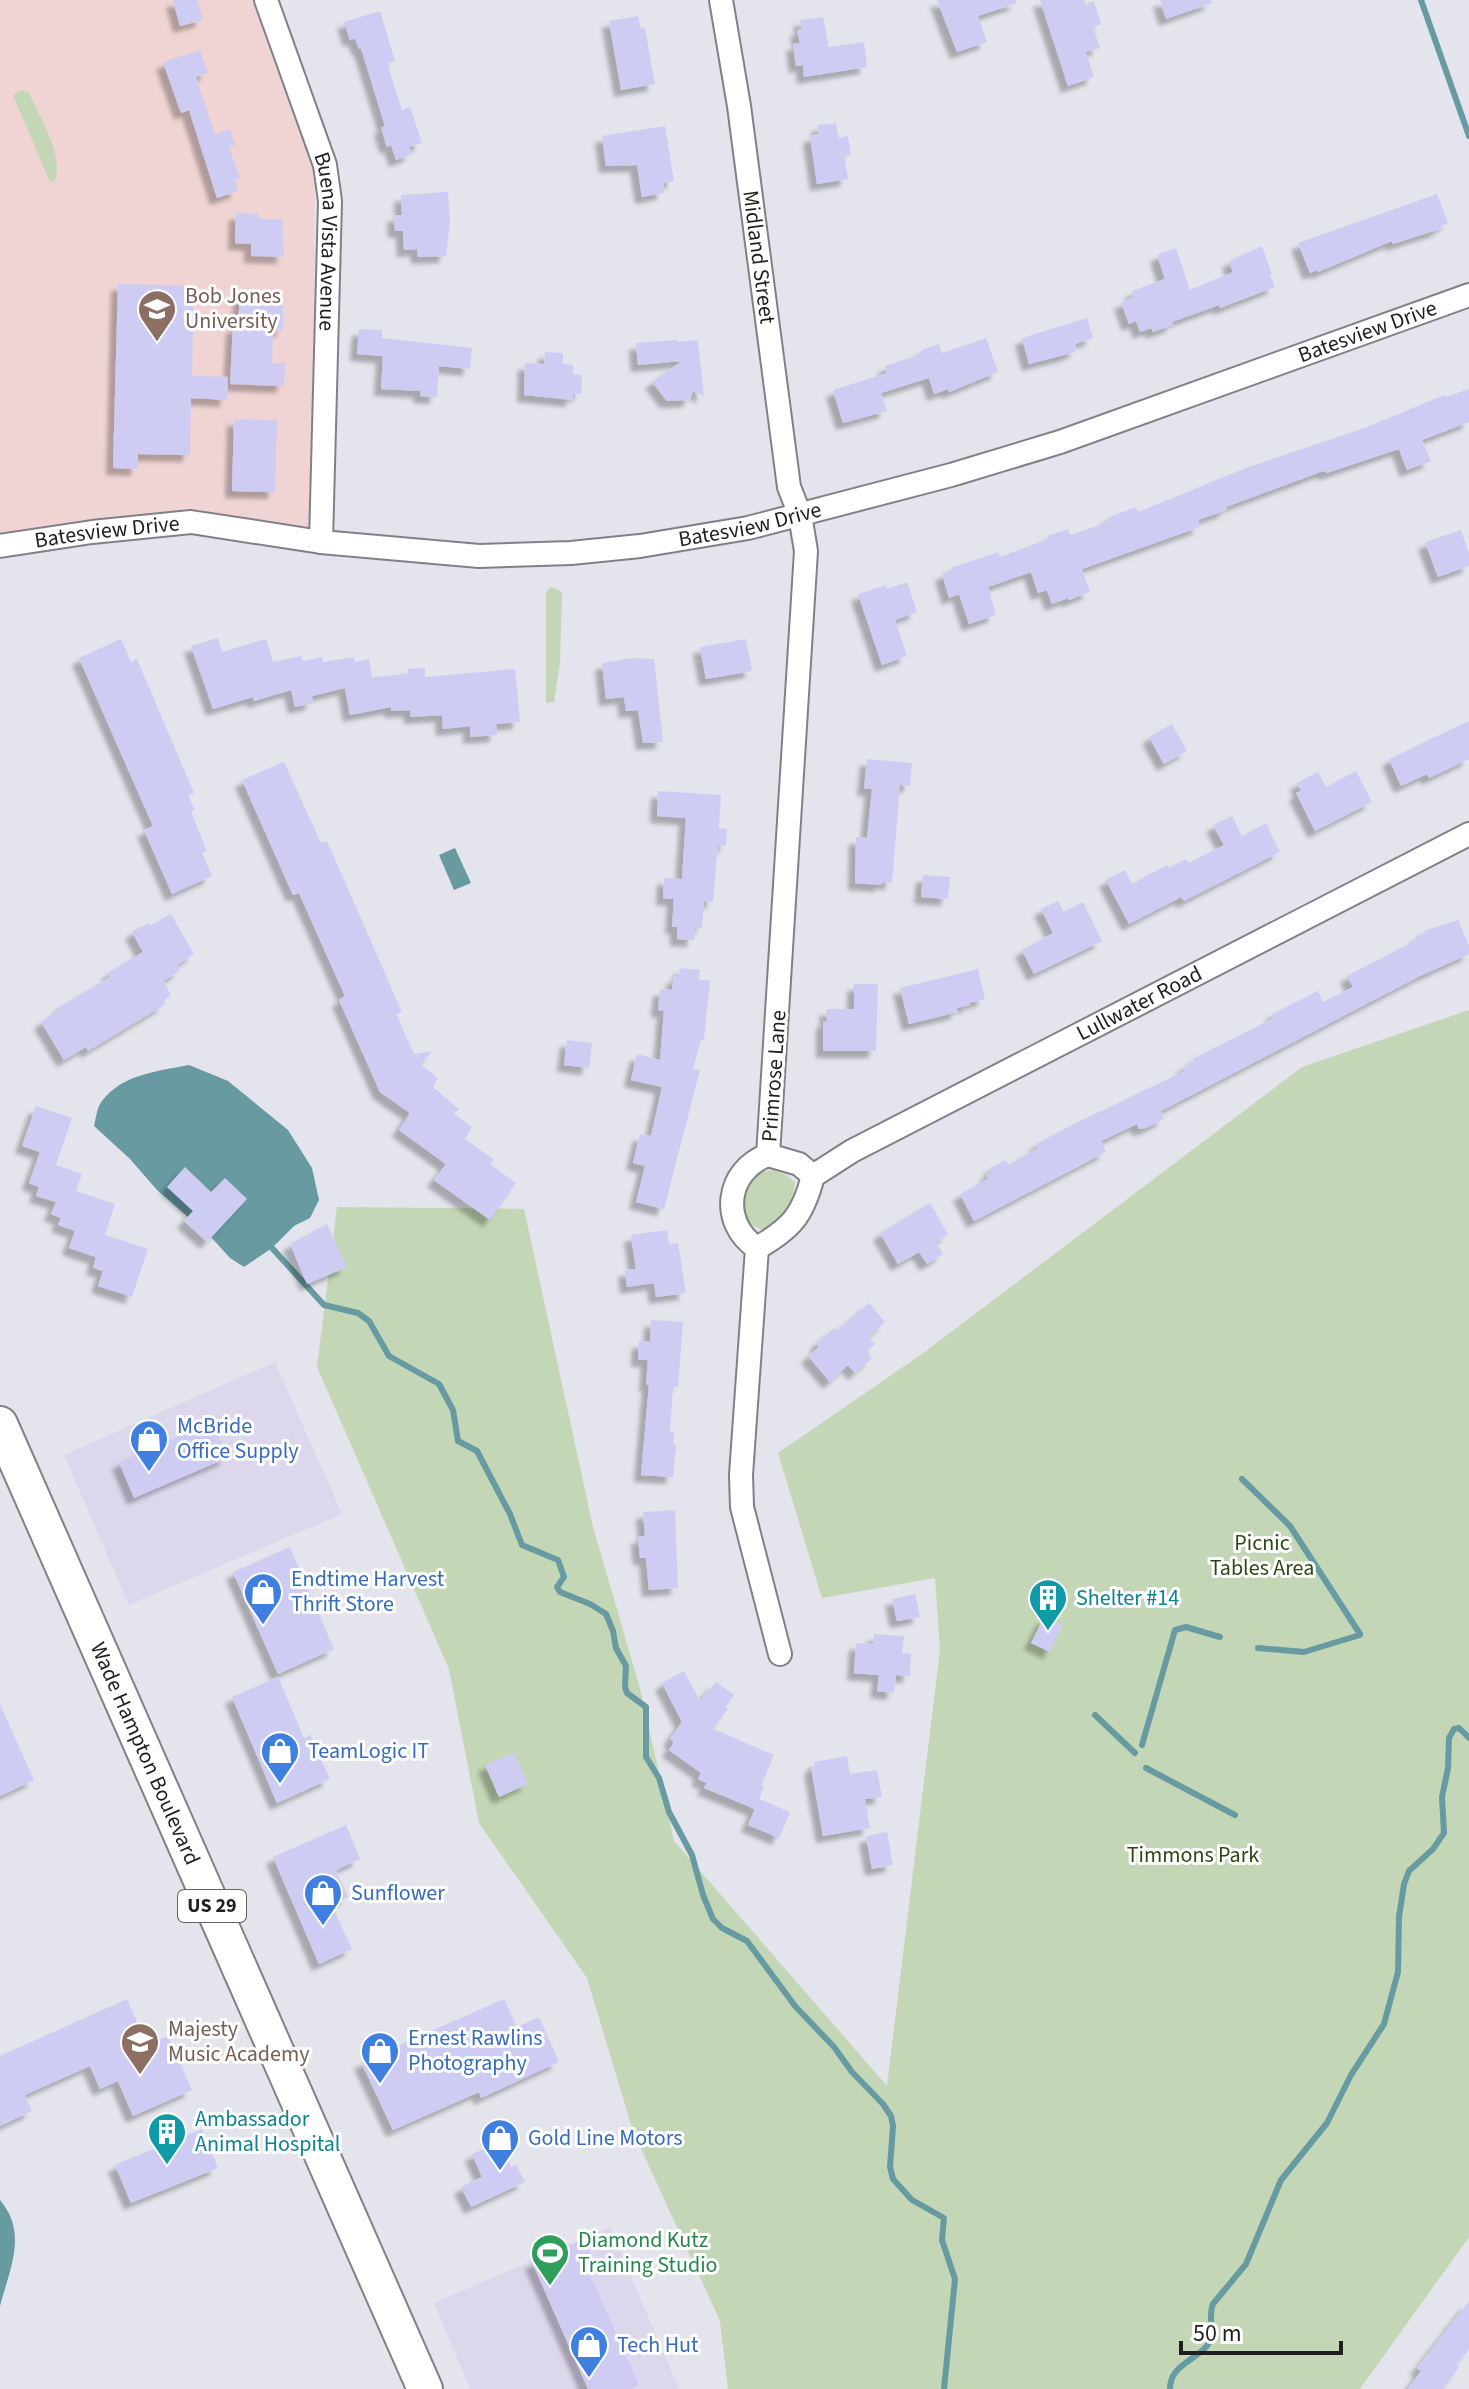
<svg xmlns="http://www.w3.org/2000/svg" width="1469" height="2389" viewBox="0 0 1469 2389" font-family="'Source Sans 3',sans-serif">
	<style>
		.commercial { fill: #ddd7ed }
		.education { fill: #efd4d3 }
		.green { fill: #c3d6b5 }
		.water { fill: #689aa2 }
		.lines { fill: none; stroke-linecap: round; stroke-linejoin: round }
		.stream { stroke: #689aa2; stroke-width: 6 }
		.building { fill: #cfccf4; filter: url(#shadow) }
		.street-casing { stroke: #818088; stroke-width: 26 }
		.primary-casing { stroke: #818088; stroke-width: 38 }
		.street { stroke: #fff; stroke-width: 22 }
		.primary { stroke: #fff; stroke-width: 34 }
		.labels { text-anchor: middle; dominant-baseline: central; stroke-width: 6; stroke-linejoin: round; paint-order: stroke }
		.shield { fill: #fff; stroke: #626264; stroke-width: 2 }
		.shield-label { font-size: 20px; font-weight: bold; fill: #1f1f22 }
		.street-label { font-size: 22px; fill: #1f1f22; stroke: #fff }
		.education-label { font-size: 22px; fill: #785e54; stroke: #fff; text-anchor: start }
		.shop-label { font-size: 22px; fill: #366cbe; stroke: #fff; text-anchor: start }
		.park-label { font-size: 22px; fill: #2d4814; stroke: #fff }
		.culture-label { font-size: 22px; fill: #0d838f; stroke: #fff; text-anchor: start }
		.leisure-label { font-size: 22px; fill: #27864d; stroke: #fff; text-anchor: start }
	</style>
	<defs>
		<filter id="shadow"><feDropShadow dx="-7" dy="7" stdDeviation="2" flood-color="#0004"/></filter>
	</defs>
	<rect width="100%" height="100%" fill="#e4e4ec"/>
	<!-- commercial -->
	<path class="commercial" d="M275,1362L342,1514L129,1605L64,1455Z
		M610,2227L679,2389H470L434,2303Z"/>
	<!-- education -->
	<path class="education" d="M0,0H259L315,169L313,528L164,517L0,546Z"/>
	<!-- green -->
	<path class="green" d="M22,90L29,93C39,117 66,157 54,182L49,180L13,95Z
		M550,587L559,590L562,594L560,662L554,702L546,703V593Z
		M1469,1010V2237L1360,2389H728L720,2321L633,2131L587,1978L479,1823L449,1669L317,1367L337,1207L524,1209L593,1527L641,1692L674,1841L887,2086L940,1650L935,1578L822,1598L778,1453L922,1354L1302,1067Z
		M773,1170L786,1175L795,1182C793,1207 789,1218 766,1231C758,1228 748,1225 744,1217C739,1207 741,1187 748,1179C755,1172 764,1171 773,1170Z"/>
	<!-- water -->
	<path class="water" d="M455,848L471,883L454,890L439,855Z
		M189,1065L228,1081L288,1130L312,1168L319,1200L310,1218L294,1226L272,1248L244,1267L230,1258L211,1237L157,1190L130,1159L94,1126C96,1118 97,1107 102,1101C122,1074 159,1071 189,1065Z
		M0,2200C28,2233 10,2268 0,2306Z"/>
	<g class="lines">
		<!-- stream -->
		<path class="stream" d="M1421,0L1469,136
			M272,1248L324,1305L358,1313L369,1321L389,1356L439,1384L453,1410L458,1441L477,1451L510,1514L522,1545L558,1560L564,1577L557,1587L560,1592L590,1604L606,1614L613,1631L616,1648L626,1666L625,1687L627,1693L646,1707V1757L659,1778L669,1812L692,1855L703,1895L713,1919L722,1928L747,1941L795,2006L834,2047L852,2072L883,2104L891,2116L893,2126L890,2167L893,2179L912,2200L944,2218L942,2240L955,2279L944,2389
			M1242,1479L1290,1526L1360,1634
			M1258,1648L1304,1652L1360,1635
			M1095,1715L1135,1753
			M1142,1745L1175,1630L1186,1627L1220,1637
			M1146,1768L1235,1815
			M1170,2389C1170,2366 1192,2362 1206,2347C1217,2335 1207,2318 1213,2304L1246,2264L1281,2180L1327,2123L1351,2075L1384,2024L1398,1972L1399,1917L1404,1884L1409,1871L1433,1849L1444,1833L1442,1797L1448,1768L1449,1738L1454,1729L1459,1728L1469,1738"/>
	</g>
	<!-- building -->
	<path class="building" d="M173,0H197L203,20L180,26Z
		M937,0H1016L1017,3L978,16L987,42L957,52Z
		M1040,0H1084L1085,4L1094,1L1101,24L1093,27L1100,48L1086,52L1094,77L1068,86Z
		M1160,0H1211L1212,3L1166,19Z
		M380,11L395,61L387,63L402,110L410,107L422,143L409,147L412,154L396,160L391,145L387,147L381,128L385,126L361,48L359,49L355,38L350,40L344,22Z
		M638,16L641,29L645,28L655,84L621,90L609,21Z
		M823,17L829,47L864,42L867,67L804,77L803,65L796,66L793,44L800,43L797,30L802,29L800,20Z
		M200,50L208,73L196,77L215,134L230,129L235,145L229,147L240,178L234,180L238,191L217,198L189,110L181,113L163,62Z
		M836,123L839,138L848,136L851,155L844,156L848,179L817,184L810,136L819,134L818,125Z
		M665,126L674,181L663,183L664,193L642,197L637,165L606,166L602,136Z
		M448,192L450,222L446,256L418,257L417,249L404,250L403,231H395L394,215H402L401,195Z
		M1437,194L1448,223L1439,227L1440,229L1393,244L1392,241L1318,272L1317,270L1310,273L1298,243Z
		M236,213L259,214V219H282L284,257L251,256V244L235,243Z
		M1262,246L1272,274L1270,275L1275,287L1220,308L1219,305L1172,322L1173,325L1153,332L1151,328L1140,332L1136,321L1129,324L1121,302L1134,297L1132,291L1165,279L1157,255L1176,248L1190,290L1233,272L1229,261Z
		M118,284L194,286L192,376L228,377L227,400L191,398L190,455L138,454V469L113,468Z
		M240,295L264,296V305H283V330L273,329L272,363H285L284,386L230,384L233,326H238Z
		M1087,318L1093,338L1075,344L1077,350L1068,354L1029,364L1022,338Z
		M359,329L382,330V338L472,348L470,369L439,366L437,397L420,396L421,391L381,389L383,356L357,354Z
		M986,338L998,372L949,392L948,389L934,394L929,378L881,393L887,411L843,423L833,390L887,373L885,366L922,354L921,350L939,344L942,353Z
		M677,340V342L698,340L704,396L693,391L690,400L667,401L652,382L682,361L638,365L636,343Z
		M545,352L563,353V364L573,365V374L582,375L581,394H573V400L524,395L525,363L544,364Z
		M1469,389V422L1422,440L1431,461L1407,470L1399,449L1327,473L1323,471L1226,507L1227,510L1198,520L1200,527L1082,569L1090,592L1069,600L1068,598L1052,604L1047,590L1038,593L1031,572L988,587L996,615L969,624L959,594L949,598L942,574L952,570L951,568L998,552L1000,557L1048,539L1047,536L1068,529L1070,535L1109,522L1107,518L1136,507L1138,512L1246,468L1370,426L1444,395L1445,397Z
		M234,419L277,420L275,492L232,491Z
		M1461,530L1469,553V566L1438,577L1425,542Z
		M907,582L917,612L895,620L907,656L882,665L858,594L886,585L887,589Z
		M218,638L222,652L266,639L273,662L301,656L303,661L322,657L323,662L354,657L355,662L369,659L372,677L408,674V669L425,668V677L515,669L520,722L496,724L497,735L470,737V726L443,729L442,715L411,717L410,710L391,711V707L350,715L345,688L312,696L313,703L295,707L291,690L254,701L253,697L213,709L191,646Z
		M121,639L131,662L137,659L194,793L188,795L195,810L191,812L207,851L202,853L212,876L172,894L144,830L153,826L79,658Z
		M746,639L752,671L706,679L700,647Z
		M633,658L654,659L663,742L643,743L638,710L626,711L624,697L606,699L602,663Z
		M1469,721V759L1429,778L1427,774L1401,786L1389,759Z
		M1172,724L1187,751L1164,764L1149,737Z
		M867,759L912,763L910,786L900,785L892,883L882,882V885L855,883L856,837L867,838L872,789H864Z
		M284,762L321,843L327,841L402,1012L396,1014L414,1054L432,1051L421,1065L438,1078L433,1087L459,1109L454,1114L472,1127L465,1139L494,1160L490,1164L516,1183L490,1220L434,1180L446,1164L399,1130L410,1113L380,1092L339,1000L345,996L299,893L293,895L242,780Z
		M1356,771L1372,802L1315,831L1296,793L1301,791L1297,783L1318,772L1326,787Z
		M658,791L721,795L719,828L727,829L726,846L718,845L713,902L704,901L702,928H695L694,940L677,939V927H672L674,899L663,898L664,878L682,879L686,818L657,816Z
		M1232,816L1242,836L1266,823L1280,852L1184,901L1181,897L1129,924L1106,880L1125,870L1132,884L1167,865L1168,868L1186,859L1189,863L1224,845L1213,825Z
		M923,875L950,877L948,899L921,897Z
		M1058,901L1064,912L1083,902L1102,941L1034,974L1022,950L1053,933L1041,909Z
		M171,914L194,954L177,965L180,971L163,981L171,995L162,1002L164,1005L113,1036L88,1051L86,1047L64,1060L41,1022L61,1009L59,1007L110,977L108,973L143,952L132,932L148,923L150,926Z
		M1458,920L1469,946V954L1420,976L1161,1111L1164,1119L1146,1128L1139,1129L1137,1124L1101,1141L1106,1152L974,1221L960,1194L988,1179L986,1175L992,1172L990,1168L1006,1160L1008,1165L1038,1148L1036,1144L1078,1122L1185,1071L1183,1067L1194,1061L1193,1059L1274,1018L1272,1014L1318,991L1323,1002L1353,987L1347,976L1417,940L1416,937L1425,933L1424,931Z
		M680,968L700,970L699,980H710L704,1040L701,1039L693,1069L700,1070L664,1209L636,1202L645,1166L633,1163L640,1134L651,1136L662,1087L631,1080L637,1054L660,1060L664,1011L658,1010L660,989L672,990L674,976L679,977Z
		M978,969L985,999L969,1003L970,1005L957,1008L958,1012L909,1024L900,988Z
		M854,984H878L876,1051H823V1021H827L826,1009H854Z
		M567,1040L592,1043L589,1068L564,1065Z
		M36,1106L72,1118L56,1165L82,1174L76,1191L115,1204L105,1235L148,1249L132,1297L98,1286L103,1271L93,1268L96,1257L69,1248L75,1231L58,1225L61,1218L51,1214L56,1202L36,1196L39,1187L29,1183L40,1152L22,1146Z
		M185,1167L211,1192L225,1178L247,1199L207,1242L184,1221L193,1211L167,1187Z
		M930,1203L948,1234L936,1242L943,1254L927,1264L919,1252L898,1264L880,1233Z
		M327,1224L347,1267L307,1284L290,1244Z
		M667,1230L669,1244L678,1243L686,1293L656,1297L654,1283L627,1287L625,1270L636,1269L631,1235Z
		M869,1303L885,1322L868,1337L875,1344L866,1351L872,1358L855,1373L848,1365L830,1382L808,1356L819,1347L816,1344L834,1328L837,1331Z
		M651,1320L683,1322L678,1387H673L670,1432H674L673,1444L676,1445L673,1477L641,1475L649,1385L646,1384L648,1360H638L639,1341L650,1342Z
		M212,1422L227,1458L134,1498L119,1462Z
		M675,1510L678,1588L649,1590L646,1558H640L638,1537L645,1536L643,1512Z
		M290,1547L334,1649L278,1674L233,1572Z
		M915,1594L920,1617L897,1621L892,1599Z
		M1044,1617L1062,1625L1050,1652L1031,1643Z
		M874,1634L904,1636L902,1653L911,1654L910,1676L896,1675L894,1693L877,1691L879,1675L854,1673L856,1643L873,1644Z
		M684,1671L700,1701L716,1682L734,1695L725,1707L728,1709L713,1729L774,1755L761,1786L764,1787L759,1799L790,1812L779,1838L748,1825L755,1809L704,1788L707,1783L698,1779L701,1773L669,1750L674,1742L670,1739L682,1722L662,1683Z
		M278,1677L304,1738L310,1735L330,1779L277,1803L232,1697Z
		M0,1704L34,1780L0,1796Z
		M514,1753L528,1784L499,1797L485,1765Z
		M847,1756L850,1774L877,1770L882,1797L865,1799L870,1828L823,1836L811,1767L815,1766L814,1762Z
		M346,1825L360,1859L336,1870L348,1897L332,1905L352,1949L319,1964L273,1857Z
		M887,1832L893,1865L872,1869L866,1836Z
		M127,1999L147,2045L168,2036L192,2090L133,2116L118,2081L100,2089L90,2066L25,2095L32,2111L0,2126V2056Z
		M504,1999L517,2027L539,2017L559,2062L481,2098L479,2092L393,2130L361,2062Z
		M202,2129L218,2168L131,2203L115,2165Z
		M500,2142L511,2167L516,2165L525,2182L471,2207L461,2187L482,2177L472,2154Z
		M584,2239L592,2257L584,2261L639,2385L630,2389H588L532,2262Z
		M1469,2301V2349L1456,2365L1459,2367L1443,2389H1408L1421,2371L1417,2368Z"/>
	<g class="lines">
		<!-- street casing -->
		<g class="street-casing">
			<g id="street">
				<path id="s1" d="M266,0L325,165L330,201L321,542"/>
				<path id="s2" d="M721,0L739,106L789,487L800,515L806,551L768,1155C726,1170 719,1223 757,1248L741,1475L742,1507L780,1654"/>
				<path id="s3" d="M0,546L92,532L191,522L321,542L479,556L571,553L640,546L748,528L951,475L1060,442L1469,295"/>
				<path id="s4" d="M768,1155L799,1164L813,1176L852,1151L1469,834"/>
				<path d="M757,1248C792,1228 803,1215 813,1176"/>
			</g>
		</g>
		<!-- primary casing -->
		<g class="primary-casing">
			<g id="primary">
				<path id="s5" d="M0,1424L425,2389"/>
			</g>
		</g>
		<!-- street -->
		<use href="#street" class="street"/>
		<!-- primary -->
		<use href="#primary" class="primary"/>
	</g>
	<!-- icons -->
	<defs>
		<g id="university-pin" transform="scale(2)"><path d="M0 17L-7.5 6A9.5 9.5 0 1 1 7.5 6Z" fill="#8d6e63" stroke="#fff"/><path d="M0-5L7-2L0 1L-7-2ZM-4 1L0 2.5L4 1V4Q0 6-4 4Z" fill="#fff"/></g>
		<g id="shop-pin" transform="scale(2)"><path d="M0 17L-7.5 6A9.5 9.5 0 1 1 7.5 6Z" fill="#3f7fe0" stroke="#fff"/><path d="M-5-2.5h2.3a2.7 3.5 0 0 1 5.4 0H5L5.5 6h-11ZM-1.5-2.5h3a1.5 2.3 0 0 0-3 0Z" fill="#fff"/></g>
		<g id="building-pin" transform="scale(2)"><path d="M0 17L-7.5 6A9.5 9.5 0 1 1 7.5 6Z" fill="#0f9aa8" stroke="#fff"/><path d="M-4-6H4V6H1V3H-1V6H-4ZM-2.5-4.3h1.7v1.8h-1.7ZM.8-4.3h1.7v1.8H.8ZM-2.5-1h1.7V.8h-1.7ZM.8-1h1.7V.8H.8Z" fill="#fff"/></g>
		<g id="school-pin" transform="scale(2)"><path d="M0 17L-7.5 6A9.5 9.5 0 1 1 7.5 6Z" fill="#8d6e63" stroke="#fff"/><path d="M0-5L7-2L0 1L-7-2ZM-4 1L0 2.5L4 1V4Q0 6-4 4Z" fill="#fff"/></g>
		<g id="stadium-pin" transform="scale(2)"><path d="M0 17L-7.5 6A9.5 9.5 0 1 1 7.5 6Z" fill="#2e9e5b" stroke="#fff"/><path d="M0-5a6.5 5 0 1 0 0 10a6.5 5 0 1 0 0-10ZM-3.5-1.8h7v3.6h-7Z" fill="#fff"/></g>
	</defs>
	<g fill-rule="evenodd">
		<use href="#university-pin" x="157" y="309"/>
		<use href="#shop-pin" x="149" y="1439"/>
		<use href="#shop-pin" x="263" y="1592"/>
		<use href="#building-pin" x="1048" y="1598"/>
		<use href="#shop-pin" x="280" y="1751"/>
		<use href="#shop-pin" x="323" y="1893"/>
		<use href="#school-pin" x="140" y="2042"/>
		<use href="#shop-pin" x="380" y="2051"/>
		<use href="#building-pin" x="167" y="2132"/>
		<use href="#shop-pin" x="500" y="2138"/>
		<use href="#stadium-pin" x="550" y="2253"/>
		<use href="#shop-pin" x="589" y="2345"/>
	</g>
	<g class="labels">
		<!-- shield labels -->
		<rect class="shield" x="178" y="1890" width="68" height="32" rx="6"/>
		<g class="shield-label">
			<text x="212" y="1906">US 29</text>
		</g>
		<!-- street labels -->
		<g class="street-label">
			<text stroke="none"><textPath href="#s1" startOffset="252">Buena Vista Avenue</textPath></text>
			<text stroke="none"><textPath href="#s2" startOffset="260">Midland Street</textPath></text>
			<text stroke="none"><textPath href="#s3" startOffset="1404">Batesview Drive</textPath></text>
			<text stroke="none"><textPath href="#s3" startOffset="756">Batesview Drive</textPath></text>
			<text stroke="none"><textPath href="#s3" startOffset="108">Batesview Drive</textPath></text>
			<text stroke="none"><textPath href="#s4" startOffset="420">Lullwater Road</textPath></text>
			<text transform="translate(774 1076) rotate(-86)">Primrose Lane</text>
			<text stroke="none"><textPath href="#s5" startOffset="360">Wade Hampton Boulevard</textPath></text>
		</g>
		<!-- education labels -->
		<g class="education-label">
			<text x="185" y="296">Bob Jones<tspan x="185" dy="25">University</tspan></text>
			<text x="168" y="2029">Majesty<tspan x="168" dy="25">Music Academy</tspan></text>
		</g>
		<!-- shop labels -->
		<g class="shop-label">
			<text x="177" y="1426">McBride<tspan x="177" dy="25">Office Supply</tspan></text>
			<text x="291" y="1579">Endtime Harvest<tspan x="291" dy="25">Thrift Store</tspan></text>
			<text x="308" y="1751">TeamLogic IT</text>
			<text x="351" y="1893">Sunflower</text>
			<text x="408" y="2038">Ernest Rawlins<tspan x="408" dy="25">Photography</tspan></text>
			<text x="528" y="2138">Gold Line Motors</text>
			<text x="617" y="2345">Tech Hut</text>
		</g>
		<!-- park labels -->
		<g class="park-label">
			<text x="1262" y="1543">Picnic<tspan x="1262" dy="25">Tables Area</tspan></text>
			<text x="1193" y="1855">Timmons Park</text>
		</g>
		<!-- culture labels -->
		<g class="culture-label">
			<text x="1076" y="1598">Shelter #14</text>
			<text x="195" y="2119">Ambassador<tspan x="195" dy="25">Animal Hospital</tspan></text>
		</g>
		<!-- leisure labels -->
		<g class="leisure-label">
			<text x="578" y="2240">Diamond Kutz<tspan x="578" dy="25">Training Studio</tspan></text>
		</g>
	</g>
	<!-- scale -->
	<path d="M1181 2341v12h160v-12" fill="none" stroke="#1f1f22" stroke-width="4"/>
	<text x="1193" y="2341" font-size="24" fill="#1f1f22" stroke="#ffffff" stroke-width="6" paint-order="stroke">50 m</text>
</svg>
